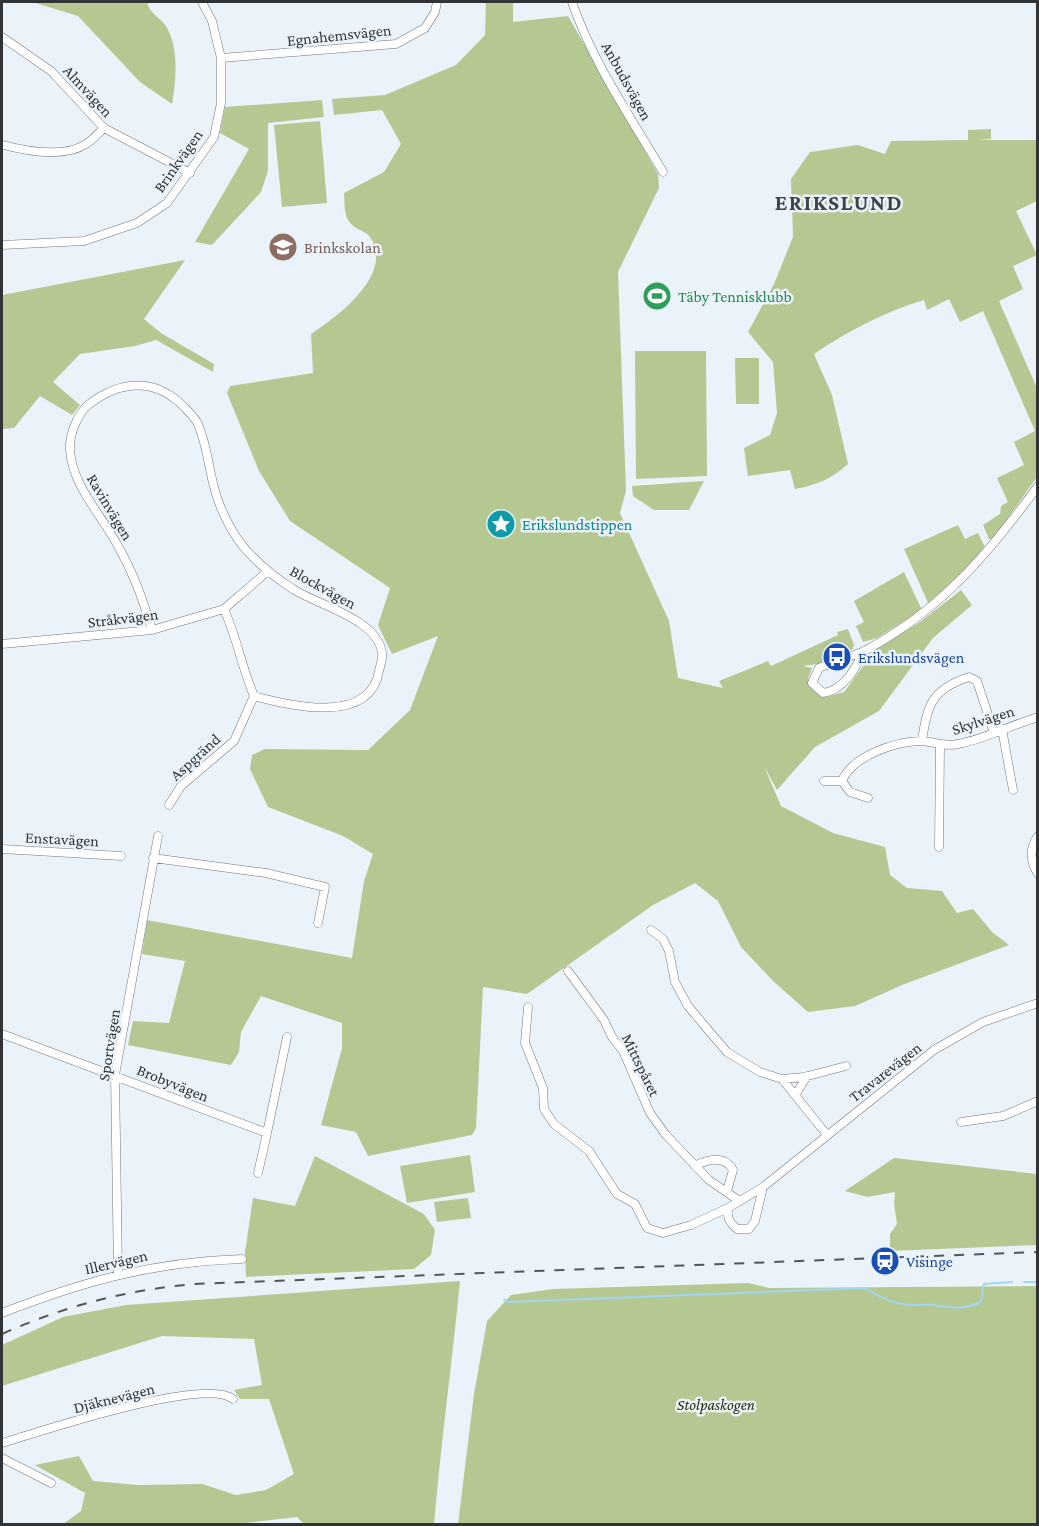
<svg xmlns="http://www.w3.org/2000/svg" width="1039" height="1526" viewBox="0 0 1039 1526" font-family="'Crimson Pro',serif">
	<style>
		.green { fill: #b5c891 }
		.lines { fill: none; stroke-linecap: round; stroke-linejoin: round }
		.stream { stroke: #a1d5f7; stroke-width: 2 }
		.minor-casing { stroke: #6f777e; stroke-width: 9 }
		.minor { stroke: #fff; stroke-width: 8 }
		.rail { stroke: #52575a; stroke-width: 2; stroke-dasharray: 10 10; stroke-linecap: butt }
		.labels { text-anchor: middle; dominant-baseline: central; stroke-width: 5; stroke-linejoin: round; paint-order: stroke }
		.street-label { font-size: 16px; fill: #303436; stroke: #eaf3fa }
		.education-label { font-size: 16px; fill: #785e54; stroke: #eaf3fa; text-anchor: start }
		.leisure-label { font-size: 16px; fill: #27864d; stroke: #eaf3fa; text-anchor: start }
		.culture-label { font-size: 16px; fill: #0d838f; stroke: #eaf3fa; text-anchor: start }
		.transit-label { font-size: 16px; fill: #164399; stroke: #eaf3fa; text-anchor: start }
		.park-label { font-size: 16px; font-style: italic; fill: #242f09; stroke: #eaf3fa }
		.district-label { font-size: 22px; font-weight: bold; letter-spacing: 1.5px; fill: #3d454b; stroke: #eaf3fa }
	</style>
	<rect width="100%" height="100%" fill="#eaf3fa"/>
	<!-- green -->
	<path class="green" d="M32,2H147C149,14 161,17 167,28C179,48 176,82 172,104L140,82L78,16Z
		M486,2H513V22L568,16L658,174L659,188L618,272L626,491L620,513L669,621L678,678L723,688L719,681L768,661L771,666L838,635L837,632L848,629L854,645L853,649L818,664L803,666L812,668L808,679L825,697L844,692L876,649L920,622L961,590L972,605L933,638L879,711L815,747L777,790L764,766L781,806L833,833L885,847L890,875L907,888L942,891L957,913L973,909L992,932L1009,945L902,985L855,1006L808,1012L773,981L741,947L718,901L695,883L653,905L527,994L483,987L476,1128L472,1135L368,1156L356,1132L321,1125L342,1048V1023L261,996L241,1032L239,1052L231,1065L128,1045L133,1021L169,1023L185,961L142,954L147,920L352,958L364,881L373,854L343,836L268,807L250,769L252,755L265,749L368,750L410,710L438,636L392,654L378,625L390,588L290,521L259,471L227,393L230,386L313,373L311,334C338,316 395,274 370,237C367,233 362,231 358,229C343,221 345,208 344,193L384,172L401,144L382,110L334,115L332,99L385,95L456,65L485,35Z
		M322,100L324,117L268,123V171L261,192L212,245L195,242L249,149L220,133L225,107Z
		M320,121L327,203L282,207L274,125Z
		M991,129V139L978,140H1037V201L1016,211L1037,255L1013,266L1023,289L999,301L1037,388V477L993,539H989L983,525L1000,514L1001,506L1008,502L997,478L1024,465L1014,442L1035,431L983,311L960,322L949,299L927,310L924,300C884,312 848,331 814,354L832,395L848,464C831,479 817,485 795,489L790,470L748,476L744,448L770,435L777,413L773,362L748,332L774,284L793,237L791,179L810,152L858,145L885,154L891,141L968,140V130Z
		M185,260L144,319L161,333L214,364L213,372L156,340L135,346L80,354L53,382L80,405L72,415L40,396L14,428L2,429V295Z
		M635,351H706L707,476L636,479Z
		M735,358H759V404H736Z
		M704,481L689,510H654L633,496L632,486Z
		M958,525L965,539L978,533L986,549L929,605L904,549Z
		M904,572L922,610L877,638L863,642L856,626L864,622L854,601Z
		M470,1155L475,1192L407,1203L400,1166Z
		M315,1156L424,1214L435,1230L431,1255L414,1269L246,1277L245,1252L253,1198L295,1206Z
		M894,1158L1037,1174V1245L890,1251V1234L897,1224L894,1204L895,1192L867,1197L845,1191Z
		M468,1198L471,1218L437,1222L434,1202Z
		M460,1281C452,1363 441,1443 434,1524H304L297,1517L237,1524H63L81,1511L85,1493L35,1465L79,1456L93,1481L138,1485L202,1484L236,1495L266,1490L294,1474L269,1399H240L234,1390L262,1385L254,1339L162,1336L2,1386V1345L63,1317L126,1305Z
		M748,1283L769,1288L1037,1286V1524H458L474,1394L487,1321L511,1295L553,1289Z"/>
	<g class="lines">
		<!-- stream -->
		<path class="stream" d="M1024,1282H1038
			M504,1300L509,1302L866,1288C880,1298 898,1305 915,1305C921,1305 928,1304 934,1305C951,1308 964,1310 981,1302L984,1284L1012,1282"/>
		<!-- minor casing -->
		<g class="minor-casing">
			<path id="minor" d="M572,2C592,61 631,118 663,172
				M2,37L51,71L104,128L190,173
				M221,58L396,44L425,28L435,12L437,2
				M3,145C26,151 64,158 86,144C93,140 98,133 104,128
				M2,245L84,241L137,223L167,203L214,137L221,103V58L212,21L202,2
				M224,609C237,638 242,668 254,696
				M152,630C143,600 134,574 118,546C102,516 72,485 70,450C69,435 77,415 88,405C120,380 156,377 185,408C189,412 194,417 197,422C206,441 208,463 213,483C218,506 232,535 248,552C261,566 277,579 293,589C317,605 378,619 382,653C383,659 380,666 379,671C370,725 291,706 254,696
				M2,644L152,630L224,609L268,571
				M864,651C856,668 844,690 823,693L812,683L819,668C834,662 851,657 866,650C941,610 989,553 1038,486
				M1002,729L1013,790
				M922,741C927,705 932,689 969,677L977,681L994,733
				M824,781H842
				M868,798L850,792L842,781C852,756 896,741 922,741C935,742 945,747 958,744C985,739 1011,725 1038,717
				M169,805L181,786L234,741L254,696
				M1038,836C1029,848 1030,862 1038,874
				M939,847L940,746
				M2,849L121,856
				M153,858L266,873L325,887L318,923
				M651,930L663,939L669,951L675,982L688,1006L709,1031L727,1052L760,1072L782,1079L827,1135
				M568,971L604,1020L612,1037L623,1051L650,1113L666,1135L709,1180L738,1200
				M528,1007L525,1043L543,1088L544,1109L554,1124L589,1151L617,1194L635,1204L647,1228L663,1233L691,1225L728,1208L763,1187L934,1050L983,1022L1038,1003
				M2,1034L267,1133L287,1037
				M782,1079L804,1077L846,1066
				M796,1094L807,1076
				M961,1122L1003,1116L1038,1101
				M695,1166C707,1159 725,1155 733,1170L727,1191
				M258,1173L267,1133
				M728,1208C727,1218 729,1222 737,1229H749L755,1221L763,1187
				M118,1273L115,1075L158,836
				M2,1313C84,1281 153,1262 242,1259
				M2,1443C39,1432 205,1376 233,1399
				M2,1458L51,1483"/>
		</g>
		<!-- minor -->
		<use href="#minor" class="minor"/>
		<!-- rail -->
		<path class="rail" d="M2,1334C64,1306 127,1290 194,1284L1038,1252"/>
	</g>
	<!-- icons -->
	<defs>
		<g id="school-disc" transform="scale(1.5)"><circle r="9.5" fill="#8d6e63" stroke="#eaf3fa"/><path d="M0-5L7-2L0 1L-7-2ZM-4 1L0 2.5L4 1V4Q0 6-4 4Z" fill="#fff"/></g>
		<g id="stadium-disc" transform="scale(1.5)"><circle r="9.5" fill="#2e9e5b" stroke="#eaf3fa"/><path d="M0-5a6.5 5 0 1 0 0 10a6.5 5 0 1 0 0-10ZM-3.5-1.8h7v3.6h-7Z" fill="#fff"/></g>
		<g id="sight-disc" transform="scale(1.5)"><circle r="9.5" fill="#0f9aa8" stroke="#eaf3fa"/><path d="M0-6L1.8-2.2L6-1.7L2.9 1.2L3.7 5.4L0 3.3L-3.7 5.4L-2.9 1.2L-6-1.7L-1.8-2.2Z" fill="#fff"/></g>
		<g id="bus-disc" transform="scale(1.5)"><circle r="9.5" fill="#1a4fb4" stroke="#eaf3fa"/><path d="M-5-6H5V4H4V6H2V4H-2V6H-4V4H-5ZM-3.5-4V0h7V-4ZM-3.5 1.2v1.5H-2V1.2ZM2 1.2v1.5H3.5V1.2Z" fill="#fff"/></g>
		<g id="station-disc" transform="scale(1.5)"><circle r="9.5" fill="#1a4fb4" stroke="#eaf3fa"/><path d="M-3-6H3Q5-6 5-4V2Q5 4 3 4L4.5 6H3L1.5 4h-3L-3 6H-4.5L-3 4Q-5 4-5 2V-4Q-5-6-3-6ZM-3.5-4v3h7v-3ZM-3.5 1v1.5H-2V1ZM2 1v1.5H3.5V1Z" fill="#fff"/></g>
	</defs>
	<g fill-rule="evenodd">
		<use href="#school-disc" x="283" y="247"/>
		<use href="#stadium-disc" x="657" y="296"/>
		<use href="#sight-disc" x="501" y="524"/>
		<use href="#bus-disc" x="837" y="657"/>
		<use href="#station-disc" x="885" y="1261"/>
	</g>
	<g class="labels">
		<!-- street labels -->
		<g class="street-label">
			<text transform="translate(339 35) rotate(-6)">Egnahemsvägen</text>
			<text transform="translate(627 81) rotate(61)">Anbudsvägen</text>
			<text transform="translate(88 91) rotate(47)">Almvägen</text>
			<text transform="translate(178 161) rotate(-55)">Brinkvägen</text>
			<text transform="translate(110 507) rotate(59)">Ravinvägen</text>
			<text transform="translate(323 587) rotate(29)">Blockvägen</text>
			<text transform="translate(123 618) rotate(-7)">Stråkvägen</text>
			<text transform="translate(983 720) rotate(-18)">Skylvägen</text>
			<text transform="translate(195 757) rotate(-42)">Aspgränd</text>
			<text transform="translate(62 839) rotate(3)">Enstavägen</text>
			<text transform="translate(109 1045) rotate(-81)">Sportvägen</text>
			<text transform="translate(641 1065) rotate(64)">Mittspåret</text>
			<text transform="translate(885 1072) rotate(-38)">Travarevägen</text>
			<text transform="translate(173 1083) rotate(22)">Brobyvägen</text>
			<text transform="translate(116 1262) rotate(-13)">Illervägen</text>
			<text transform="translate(114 1398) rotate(-14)">Djäknevägen</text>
		</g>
		<!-- education labels -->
		<g class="education-label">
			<text x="304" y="247">Brinkskolan</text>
		</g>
		<!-- leisure labels -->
		<g class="leisure-label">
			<text x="678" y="296">Täby Tennisklubb</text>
		</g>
		<!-- culture labels -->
		<g class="culture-label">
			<text x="522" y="524">Erikslundstippen</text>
		</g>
		<!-- transit labels -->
		<g class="transit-label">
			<text x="858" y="657">Erikslundsvägen</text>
			<text x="906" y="1261">Visinge</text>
		</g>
		<!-- park labels -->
		<g class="park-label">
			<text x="716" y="1404">Stolpaskogen</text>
		</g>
		<!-- district labels -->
		<g class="district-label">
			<text x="839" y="202">ERIKSLUND</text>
		</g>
	</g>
	<!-- border -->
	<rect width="1039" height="1526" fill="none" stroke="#303436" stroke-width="6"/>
</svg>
